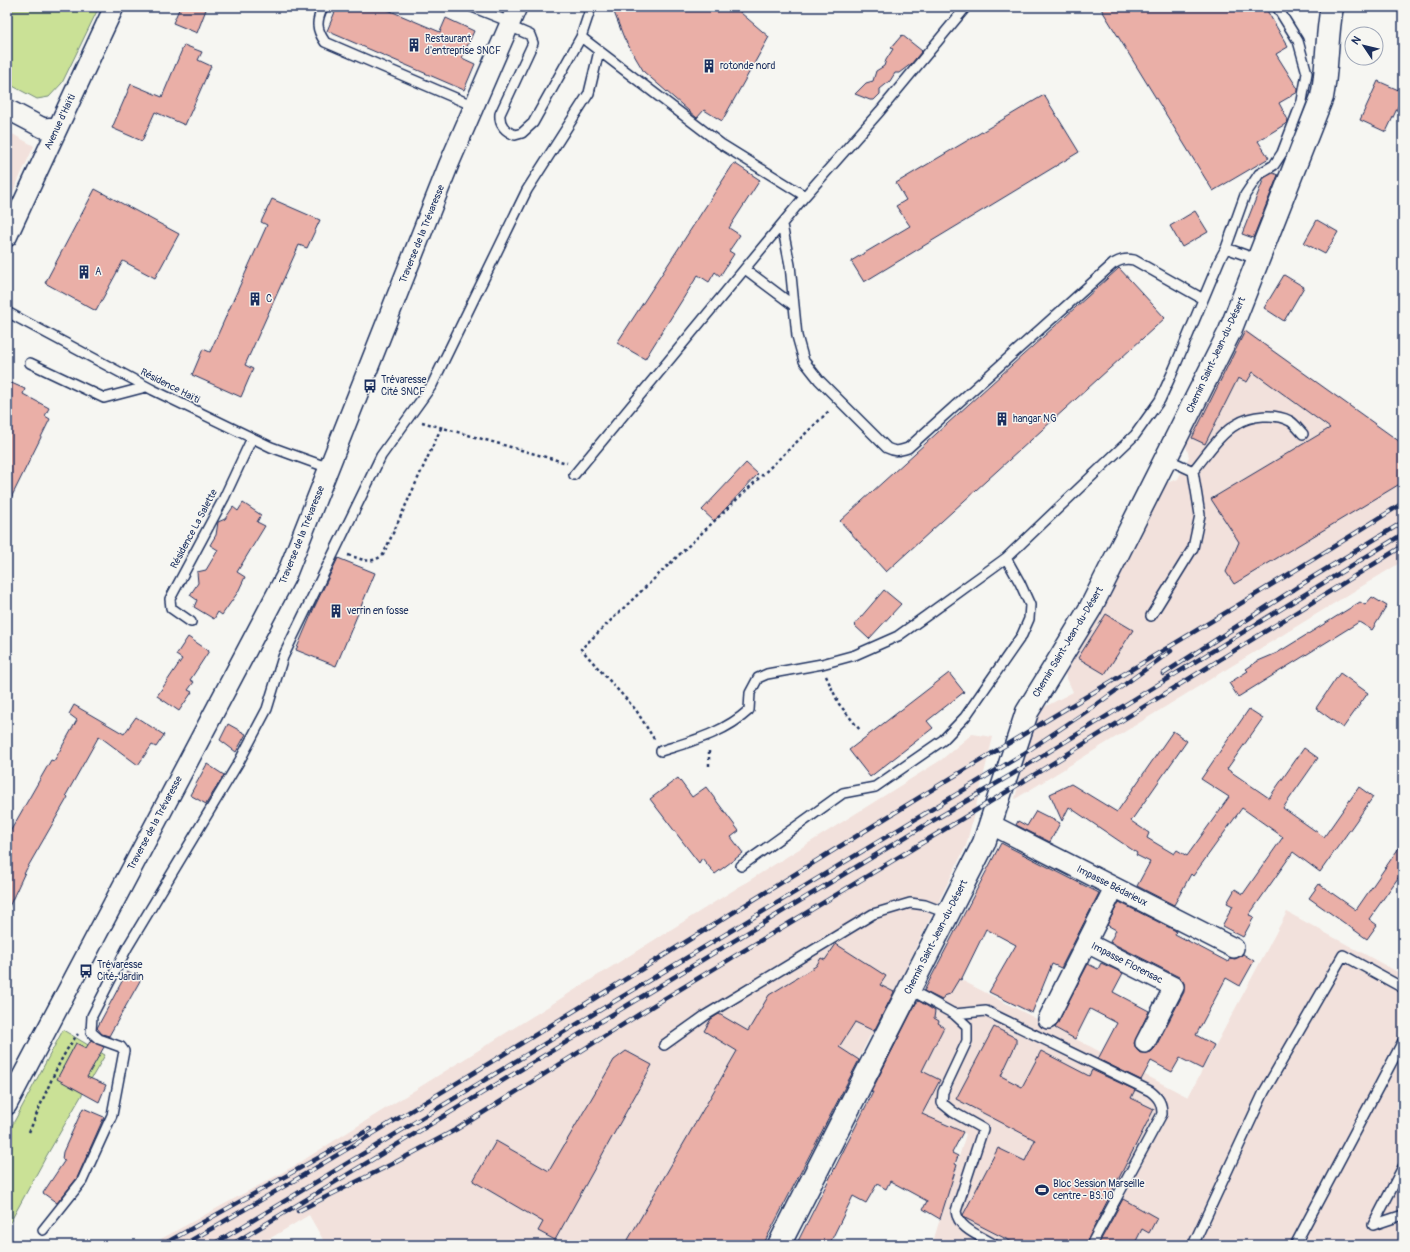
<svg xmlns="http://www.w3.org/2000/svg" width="1410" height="1252" viewBox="0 0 1410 1252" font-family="Pangolin,sans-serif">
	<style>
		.built { fill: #f2e1dc }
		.green { fill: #cae196; stroke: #72887a }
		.building { fill: #eaafa7; stroke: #1b2f5e }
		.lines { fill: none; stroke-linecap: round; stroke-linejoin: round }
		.lane-casing { stroke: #1b2f5e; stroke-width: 12 }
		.street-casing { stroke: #1b2f5e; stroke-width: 22 }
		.secondary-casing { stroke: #1b2f5e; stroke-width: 25 }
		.path { stroke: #1b2f5e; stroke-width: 2.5; stroke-dasharray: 3 3; stroke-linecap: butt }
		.lane { stroke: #f6f6f2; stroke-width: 9 }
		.street { stroke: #f6f6f2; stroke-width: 19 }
		.secondary { stroke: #f6f6f2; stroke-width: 22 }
		.tram { stroke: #1b2f5e; stroke-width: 1 }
		.rail-casing { stroke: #1b2f5e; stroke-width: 4.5 }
		.rail { stroke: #f6f6f2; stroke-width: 3; stroke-dasharray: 9; stroke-linecap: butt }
		.labels { text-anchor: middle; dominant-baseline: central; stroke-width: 3; stroke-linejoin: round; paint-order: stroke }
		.poi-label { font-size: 10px; fill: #1b2f5e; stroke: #f6f6f2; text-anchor: start }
		.street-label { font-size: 10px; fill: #1b2f5e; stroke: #f6f6f2 }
	</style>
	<rect width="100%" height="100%" fill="#f6f6f2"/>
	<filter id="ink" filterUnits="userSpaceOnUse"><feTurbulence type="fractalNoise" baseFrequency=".025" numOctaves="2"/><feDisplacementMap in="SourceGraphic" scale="8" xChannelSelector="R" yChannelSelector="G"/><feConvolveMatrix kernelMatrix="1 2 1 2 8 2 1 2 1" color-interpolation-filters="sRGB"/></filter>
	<g filter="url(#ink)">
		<!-- built -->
		<path class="built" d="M7,131L34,146L7,205Z
			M1244,329L1403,444V561L1015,799L1033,713L1073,692L1065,674L1100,615L1148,514L1166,483L1178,479L1189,457L1186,445L1229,353Z
			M972,734L993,737L966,846L873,1035L870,1036L763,1245H326L309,1215L259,1245H150L294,1166L941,760Z
			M1287,912L1403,975V1245H932L966,1134L872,1092L936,967L1188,1097Z"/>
		<!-- green -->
		<path class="green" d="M7,7H99L62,83L49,97L37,99L7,83Z
			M63,1030L105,1055L47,1155L7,1228V1135Z"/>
		<!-- building -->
		<path class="building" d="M180,7H207L197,33L173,23Z
			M337,7H381L440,32L446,18L474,31L462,58L475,64L464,90L327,31Z
			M612,7H734L769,37L722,121L704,110L697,118L644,72L624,38Z
			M1100,7H1265L1288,47L1276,54L1298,89V92L1279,103L1288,120L1287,123L1258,141L1269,158L1213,191Z
			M902,35L922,51L911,64L899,73H895L890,81L880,89V94L874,100H870L855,94L866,83L873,81L876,71L884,66L886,60L893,49L891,48Z
			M184,45L202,52L198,60L211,66L185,125L155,112L142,141L112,128L131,84L162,97Z
			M1378,81L1403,92V96L1386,132L1360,120Z
			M1044,95L1079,152L864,282L851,261L910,226L896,206L906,200L896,183Z
			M734,163L760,180L729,228L740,235L729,251L734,254L720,276L715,272L709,282L698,275L645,359L617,343Z
			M1273,173L1278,175L1253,238L1242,234L1264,178Z
			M95,189L179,234L155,278L123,261L96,311L45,283Z
			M272,199L320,220L307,248L299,245L245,365L253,369L241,397L192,375L203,349L210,352L267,225L261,222Z
			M1195,211L1208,232L1182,247L1170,226Z
			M1317,220L1338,232L1325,254L1304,243Z
			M1119,268L1165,318L886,572L840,521Z
			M1284,275L1304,287L1284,321L1264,308Z
			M1245,331L1403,444V482L1234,584L1226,572L1239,542L1211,499L1330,428L1253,372L1247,382L1238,378L1205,444L1192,438Z
			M7,381L25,389L23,394L49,408L45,416L50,419L7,506Z
			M746,463L758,474L714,521L702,510Z
			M243,503L261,515L257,522L265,526L237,572L245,577L238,592L222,615L218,612L214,619L194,607L197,600L190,595L198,583L197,572L206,570L218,550L210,545L216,535L218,522L225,519L233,507L238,511Z
			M338,558L375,573L336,666L296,650L314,608Z
			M884,590L901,604L869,639L854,625Z
			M1372,597L1387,606L1372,630L1359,622L1238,697L1229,683L1248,671L1246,669L1258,661L1277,653L1360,602L1365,605Z
			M1106,614L1133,630L1105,674L1078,658Z
			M188,637L209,651L190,680L194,682L188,690L192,692L179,711L157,696L182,659L176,655Z
			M949,673L964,692L927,721L933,728L870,777L849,750Z
			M1340,673L1368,693L1343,728L1316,708Z
			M74,705L124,734L136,717L164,735L156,747L152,745L138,765L99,736L66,795L68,797L26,870L7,911V837L51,760L54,761L77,720L69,714Z
			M1249,709L1263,718L1227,769L1269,798L1304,748L1318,758L1283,808L1324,837L1359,787L1373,797L1320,872L1293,852L1249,915L1254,917L1243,937L1222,926L1233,906L1227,903L1235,889L1243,894L1283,837L1242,808L1193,876L1191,874L1174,905L1137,886L1150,862L1136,855L1137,853L1069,807L1062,821L1050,794L1071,784L1117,812L1173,731L1187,741L1131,821L1149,833L1147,838L1174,854L1177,850L1187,856L1229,797L1201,779Z
			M228,724L246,734L236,752L220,740Z
			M207,764L224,775L206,804L190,795Z
			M678,778L692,797L706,787L739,831L731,837L743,853L715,874L702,858L699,863L650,799Z
			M1036,811L1060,823L1050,842L1016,825L1018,821L1027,826Z
			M1403,842V871L1369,919L1377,925L1367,939L1309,898L1319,884L1356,910Z
			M1001,843L1099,893L1061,968L1052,964L1032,1013L989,992L1016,945L986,929L961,980L959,979L950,994L944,996L942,1000L924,991Z
			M1119,902L1176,931L1175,934L1228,962L1230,958L1235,959L1243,954L1254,961L1240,986L1226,978L1196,1035L1214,1045L1202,1069L1180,1058L1172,1072L1151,1061L1141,1080L1098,1059L1117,1023L1090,1009L1075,1039L1055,1028L1088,964L1098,969L1101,963L1123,973L1113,992L1149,1011L1134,1043L1136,1049L1140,1053L1151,1052L1155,1048L1184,992V983L1179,977L1110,942L1116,930L1107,925Z
			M836,944L886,976L880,985L894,992L874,1031L855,1022L839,1047L859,1060L763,1245H625L737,1051L704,1031L711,1019L719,1014L748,1031L769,995L816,966L821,958L825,960Z
			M127,972L141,979L109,1036L102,1034L97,1028Z
			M919,1001L935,1011L934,1018L939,1021L938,1023L944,1027L922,1071L940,1080L922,1114L963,1132L952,1153L958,1156L955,1164L957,1165L940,1219L923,1209L927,1201L890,1181L886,1189L877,1184L866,1203L853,1196L829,1245H796L873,1092H871L916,1003Z
			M994,1027L1016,1038V1044L1001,1076L1022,1087L1041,1051L1089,1076L1092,1070L1135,1090L1131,1098L1154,1109L1085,1245H1018L965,1218L963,1215L998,1148L1025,1161L1035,1140L956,1099Z
			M91,1040L104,1047L87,1077L106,1085L99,1102L57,1079L76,1043L86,1048Z
			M626,1051L652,1065L555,1240L538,1231L543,1222L473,1181L496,1141L549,1171L614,1060Z
			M83,1108L104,1117L77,1178L57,1203L43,1193L65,1160L62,1159L63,1152Z
			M1123,1199L1157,1218L1149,1233L1142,1229L1134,1245H1098Z"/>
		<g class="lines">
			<!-- lane casing -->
			<g class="lane-casing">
				<path id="lane" d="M323,7C316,21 316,29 325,42L474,106
					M472,7L510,22
					M509,26L530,35L533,43L500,114C499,125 505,131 515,135L522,133L533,123L581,37L591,7
					M581,37L721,144L805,196
					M782,225L790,265L797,336L804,361L819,380L887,448C895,452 899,451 908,448L1113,264C1120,260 1125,258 1134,260L1203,299
					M1226,248L1245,195L1259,174L1274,165L1282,153L1302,101L1307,73L1298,41L1277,7
					M745,269L793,305
					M7,312L153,390L271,447L329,468
					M30,363L104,398L146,387
					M1193,471C1206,456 1219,434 1237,424C1251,415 1275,413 1290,421C1295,424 1299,430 1303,434
					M574,475L805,196L880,111L966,7
					M1151,616L1193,548L1200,515L1193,471L1167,459
					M191,622L171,608L170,599L224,498L252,438
					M661,751C692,741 724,733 749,710L750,693L758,678L767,674L822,664L855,655L898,636L926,616L1006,558L1135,435L1160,400L1174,369L1220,259L1226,248L1259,260
					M741,866L843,793L875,787L943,740L965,717L1022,635L1029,619L1030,605L1020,583L1006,558
					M909,989L954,1014L967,1026V1041L943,1092L942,1103L953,1112L983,1129L956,1211C958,1229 981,1236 995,1245
					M954,1014L986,1011L1150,1091C1159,1098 1162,1103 1162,1114L1091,1245
					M664,1045L706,1015L873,914L910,903L925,905L949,914
					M1403,1167L1373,1225L1403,1215
					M43,1230L82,1181L112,1115L124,1051L121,1047L99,1039L91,1032L92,1016L127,948L240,760L267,709L283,657L381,456L432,385L527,190L589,93L599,51
					M1193,1245L1264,1092L1343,955L1403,988
					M1295,1245L1403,1041"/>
			</g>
			<!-- street casing -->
			<g class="street-casing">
				<path id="street" d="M7,109L43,128L57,127
					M7,237L114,7
					M990,824L1234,948
					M1087,943L1174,987L1145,1043
					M1048,1019L1114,888
					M7,1105L286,576L449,164L517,7"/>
			</g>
			<!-- secondary casing -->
			<g class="secondary-casing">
				<path id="secondary" d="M779,1245L984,843L1027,712L1090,609L1230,331L1322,97C1328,67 1326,37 1332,7"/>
			</g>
			<!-- path -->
			<path class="path" d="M422,422L567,463
				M348,555C362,559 370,565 383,555L441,428
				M826,676L839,704L860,730
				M654,739L636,710L581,649L830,410
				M709,766V748
				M29,1132C42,1103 58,1058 78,1034"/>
			<!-- lane -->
			<use href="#lane" class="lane"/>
			<!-- street -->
			<use href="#street" class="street"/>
			<!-- secondary -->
			<use href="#secondary" class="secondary"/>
			<!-- tram -->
			<path class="tram" d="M1397,1245L1403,1243"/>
			<!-- rail casing -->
			<g class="rail-casing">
				<path id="rail" d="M1163,674L1313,577L1403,522
					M298,1211L396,1162L457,1129L654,1005L1008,791L1403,546
					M162,1245L370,1129
					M183,1245C428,1105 666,953 907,805C1071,704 1240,607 1403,503
					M212,1245L1023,754L1096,705L1171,651
					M231,1245L922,827L1011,775L1403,534"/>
			</g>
			<!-- rail -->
			<use href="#rail" class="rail"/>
		</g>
	</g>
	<!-- icons -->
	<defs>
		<g id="building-bare" transform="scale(1.08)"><path d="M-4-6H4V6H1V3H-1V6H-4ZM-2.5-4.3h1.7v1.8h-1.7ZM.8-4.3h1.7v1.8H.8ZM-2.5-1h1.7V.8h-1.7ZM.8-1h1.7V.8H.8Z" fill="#1b2f5e" stroke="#f6f6f2" stroke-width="2.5" paint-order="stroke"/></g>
		<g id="bus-bare" transform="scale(1.08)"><path d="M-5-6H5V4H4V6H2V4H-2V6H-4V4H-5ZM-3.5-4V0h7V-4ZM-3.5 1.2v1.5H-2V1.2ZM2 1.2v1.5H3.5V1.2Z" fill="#1b2f5e" stroke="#f6f6f2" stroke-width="2.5" paint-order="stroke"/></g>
		<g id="stadium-bare" transform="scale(1.08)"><path d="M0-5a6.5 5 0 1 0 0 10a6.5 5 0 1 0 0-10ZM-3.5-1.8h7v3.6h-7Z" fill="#1b2f5e" stroke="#f6f6f2" stroke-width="2.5" paint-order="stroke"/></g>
	</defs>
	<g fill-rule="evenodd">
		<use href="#building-bare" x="414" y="45"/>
		<use href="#building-bare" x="709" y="66"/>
		<use href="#building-bare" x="84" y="272"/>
		<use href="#building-bare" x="255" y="299"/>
		<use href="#bus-bare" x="370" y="386"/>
		<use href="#building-bare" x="1002" y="419"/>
		<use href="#building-bare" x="336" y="611"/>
		<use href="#bus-bare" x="86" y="971"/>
		<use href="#stadium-bare" x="1042" y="1190"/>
	</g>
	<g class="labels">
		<!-- poi labels -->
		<g class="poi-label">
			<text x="425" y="39">Restaurant<tspan x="425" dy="12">d'entreprise SNCF</tspan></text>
			<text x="720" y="66">rotonde nord</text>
			<text x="95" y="272">A</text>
			<text x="266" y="299">C</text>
			<text x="381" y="380">Trévaresse<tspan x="381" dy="12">Cité SNCF</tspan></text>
			<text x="1013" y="419">hangar NG</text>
			<text x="347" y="611">verrin en fosse</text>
			<text x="97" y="965">Trévaresse<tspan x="97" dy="12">Cité-Jardin</tspan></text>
			<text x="1053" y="1184">Bloc Session Marseille<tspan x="1053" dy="12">centre - BS.10</tspan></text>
		</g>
		<!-- street labels -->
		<g class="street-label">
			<text transform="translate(60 122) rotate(-65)">Avenue d'Haïti</text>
			<text transform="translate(422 234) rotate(-68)">Traverse de la Trévaresse</text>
			<text transform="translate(1216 355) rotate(-65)">Chemin Saint-Jean-du-Désert</text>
			<text transform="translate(170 386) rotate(27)">Résidence Haïti</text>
			<text transform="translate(194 529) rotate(-62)">Résidence La Salette</text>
			<text transform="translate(302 535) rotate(-68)">Traverse de la Trévaresse</text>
			<text transform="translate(1068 642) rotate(-59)">Chemin Saint-Jean-du-Désert</text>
			<text transform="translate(155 823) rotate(-62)">Traverse de la Trévaresse</text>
			<text transform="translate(1112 886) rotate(27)">Impasse Bédarieux</text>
			<text transform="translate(936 937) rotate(-63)">Chemin Saint-Jean-du-Désert</text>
			<text transform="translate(1127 963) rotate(27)">Impasse Florensac</text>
		</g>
	</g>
	<!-- margin -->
	<rect width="1410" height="1252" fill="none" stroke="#f6f6f2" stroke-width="24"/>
	<rect x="12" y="12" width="1386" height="1228" fill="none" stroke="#1b2f5e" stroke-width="1.5" filter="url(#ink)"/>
	<!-- north arrow -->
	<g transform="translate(1364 46) rotate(305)"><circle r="19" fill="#f6f6f2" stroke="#9ea6b7"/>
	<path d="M0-3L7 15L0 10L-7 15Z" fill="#1b2f5e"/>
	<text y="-6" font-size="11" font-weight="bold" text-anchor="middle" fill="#1b2f5e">N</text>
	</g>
</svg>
